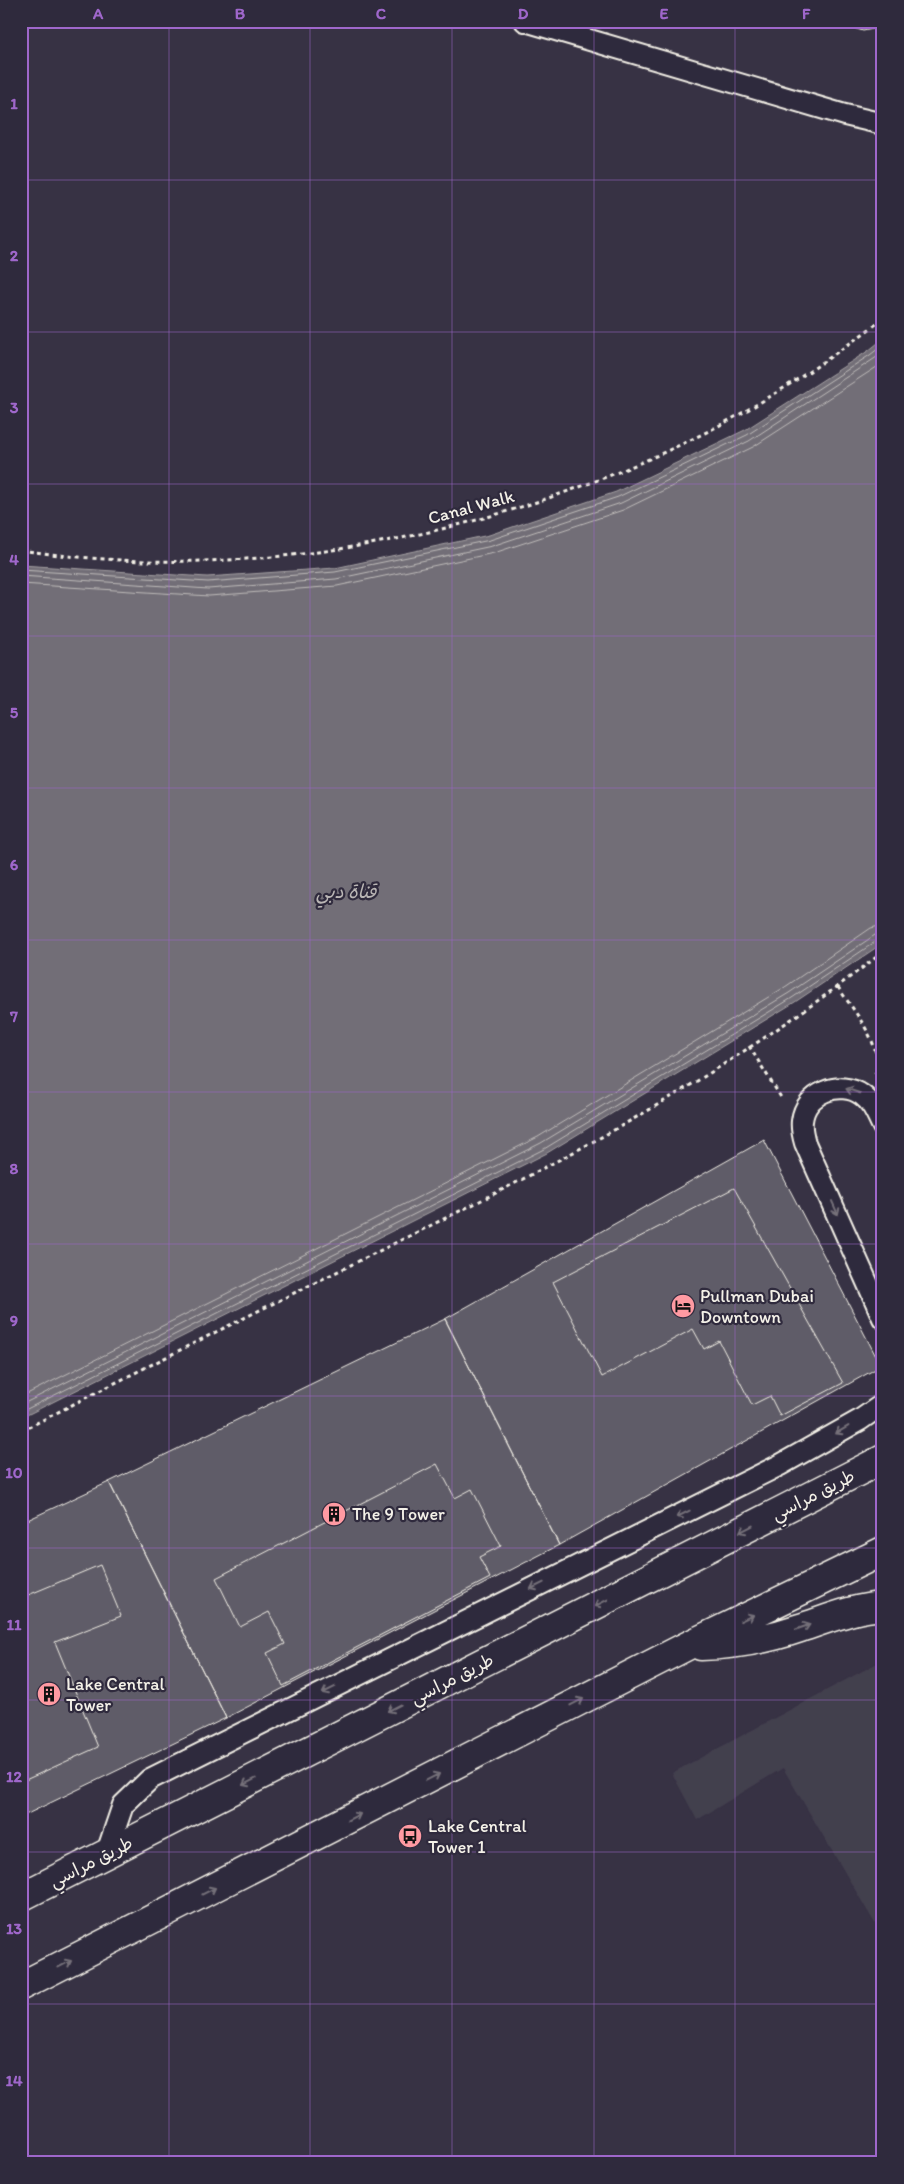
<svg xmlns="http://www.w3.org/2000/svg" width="904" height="2184" viewBox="0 0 904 2184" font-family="Itim,'Playpen Sans Arabic',sans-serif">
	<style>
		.built { fill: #433f4e }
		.water { fill: #726e77; stroke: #a6a2a4 }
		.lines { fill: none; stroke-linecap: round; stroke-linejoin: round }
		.shore { stroke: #c0bdbb; stroke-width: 1 }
		.building { fill: #5f5c67; stroke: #f4f1e8 }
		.service-casing { stroke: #f4f1e8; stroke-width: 24 }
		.secondary-casing { stroke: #f4f1e8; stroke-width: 31 }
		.path { stroke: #f4f1e8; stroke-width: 3; stroke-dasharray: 4 4; stroke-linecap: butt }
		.service { stroke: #2f2a3d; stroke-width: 20 }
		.secondary { stroke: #2f2a3d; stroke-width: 28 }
		.oneway { stroke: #747079 }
		.grid { fill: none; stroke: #9f67cb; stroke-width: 1; stroke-opacity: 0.55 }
		.labels { text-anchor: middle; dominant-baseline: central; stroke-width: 4.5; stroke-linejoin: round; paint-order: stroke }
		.street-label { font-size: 18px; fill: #f4f1e8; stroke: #2f2a3d }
		.poi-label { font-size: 18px; fill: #f4f1e8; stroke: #2f2a3d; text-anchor: start }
		.water-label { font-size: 19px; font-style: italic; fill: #bab6b5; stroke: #2f2a3d }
		.neatline { fill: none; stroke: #9f67cb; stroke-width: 2 }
		.grid-label { font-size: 16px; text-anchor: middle; font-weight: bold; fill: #9f67cb }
	</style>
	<rect width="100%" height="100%" fill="#373244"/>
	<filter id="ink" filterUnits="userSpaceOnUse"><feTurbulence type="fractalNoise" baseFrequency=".02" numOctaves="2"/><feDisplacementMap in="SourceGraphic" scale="10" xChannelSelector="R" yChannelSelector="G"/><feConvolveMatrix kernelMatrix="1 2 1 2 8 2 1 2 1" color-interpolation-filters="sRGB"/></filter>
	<g filter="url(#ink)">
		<!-- built -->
		<path class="built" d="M883,1660V1937L783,1768L697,1820L672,1773Z"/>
		<!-- water -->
		<path class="water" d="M883,339V943L795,1002L547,1153L21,1418V565L207,577L335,568L489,535L616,492L745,430L868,351Z"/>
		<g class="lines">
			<!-- shore -->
			<path class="shore" d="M21,570L208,582L335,572L490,540L618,497L747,435L870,355L883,345
				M21,576L208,589L336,579L492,546L621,503L749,441L883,353
				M21,584L209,596L337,586L494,553L623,510L753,447L883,363
				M21,1397L538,1137L785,987L871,928L883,925
				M21,1405L541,1143L789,993L875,935L883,933
				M21,1412L544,1149L792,998L878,940L883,939"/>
		</g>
		<!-- building -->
		<path class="building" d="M831,21H883V27L863,31Z
			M764,1140L881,1366L559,1545L445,1319Z
			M734,1188L843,1383L780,1416L770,1396L752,1405L719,1341L704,1349L693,1329L602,1377L553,1282Z
			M445,1319L559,1545L226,1718L109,1482Z
			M437,1464L455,1498L472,1489L501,1546L479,1557L490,1578L283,1686L267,1653L285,1644L269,1612L240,1627L216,1578Z
			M109,1482L226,1718L21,1817V1523Z
			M100,1565L121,1616L55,1642L98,1747L21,1782V1598Z"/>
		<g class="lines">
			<!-- service casing -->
			<g class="service-casing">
				<path id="service" d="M525,21L845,115L883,124
					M883,1127C877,1115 873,1103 862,1095C840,1079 805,1093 802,1121C801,1129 803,1136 805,1143L883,1318
					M106,1855L123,1805L150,1779L780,1465L860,1420L883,1404"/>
			</g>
			<!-- secondary casing -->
			<g class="secondary-casing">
				<path id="secondary" d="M701,1646C735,1645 768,1639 800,1628C828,1619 853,1608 883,1606
					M21,1897L883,1459
					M21,1986L687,1646L883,1551"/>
			</g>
			<!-- path -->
			<path class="path" d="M21,550C246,584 480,540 684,443C755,410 820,366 883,319
				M838,987C852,1009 885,1046 875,1073
				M749,1046L782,1099
				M21,1431C136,1372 251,1314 367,1257C429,1226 492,1196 553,1163C668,1103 780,1032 883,952"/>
			<!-- service -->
			<use href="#service" class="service"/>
			<!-- secondary -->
			<use href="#secondary" class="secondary"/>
		</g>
		<!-- one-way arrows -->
		<defs><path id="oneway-shaft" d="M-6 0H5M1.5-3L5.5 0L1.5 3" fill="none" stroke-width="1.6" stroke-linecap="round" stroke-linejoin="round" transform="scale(1.25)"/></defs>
		<g class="oneway">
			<use href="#oneway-shaft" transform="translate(853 1091) rotate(-162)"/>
			<use href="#oneway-shaft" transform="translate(835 1208) rotate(66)"/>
			<use href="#oneway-shaft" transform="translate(842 1430) rotate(149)"/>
			<use href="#oneway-shaft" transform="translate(683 1514) rotate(154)"/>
			<use href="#oneway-shaft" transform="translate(746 1529) rotate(153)"/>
			<use href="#oneway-shaft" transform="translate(537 1586) rotate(154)"/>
			<use href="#oneway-shaft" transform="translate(601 1603) rotate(153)"/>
			<use href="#oneway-shaft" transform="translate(747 1618) rotate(-25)"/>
			<use href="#oneway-shaft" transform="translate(803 1627) rotate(-19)"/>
			<use href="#oneway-shaft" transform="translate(329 1690) rotate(154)"/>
			<use href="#oneway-shaft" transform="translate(577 1702) rotate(-27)"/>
			<use href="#oneway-shaft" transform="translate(394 1708) rotate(153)"/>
			<use href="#oneway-shaft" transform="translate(433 1777) rotate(-27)"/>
			<use href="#oneway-shaft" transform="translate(249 1782) rotate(153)"/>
			<use href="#oneway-shaft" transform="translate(354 1817) rotate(-27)"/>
			<use href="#oneway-shaft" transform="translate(209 1891) rotate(-27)"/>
			<use href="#oneway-shaft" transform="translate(65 1964) rotate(-27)"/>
		</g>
	</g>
	<!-- grid -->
	<path class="grid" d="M169,21V2163M310,21V2163M452,21V2163M594,21V2163M735,21V2163M21,180H883M21,332H883M21,484H883M21,636H883M21,788H883M21,940H883M21,1092H883M21,1244H883M21,1396H883M21,1548H883M21,1700H883M21,1852H883M21,2004H883"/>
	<!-- icons -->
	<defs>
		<g id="hotel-disc" transform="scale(1.25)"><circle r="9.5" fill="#ff9aa2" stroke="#2f2a3d"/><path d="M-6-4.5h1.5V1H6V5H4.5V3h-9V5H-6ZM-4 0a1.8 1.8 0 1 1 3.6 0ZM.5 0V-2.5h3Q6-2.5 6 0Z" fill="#111"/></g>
		<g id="building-disc" transform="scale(1.25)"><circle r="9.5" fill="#ff9aa2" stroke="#2f2a3d"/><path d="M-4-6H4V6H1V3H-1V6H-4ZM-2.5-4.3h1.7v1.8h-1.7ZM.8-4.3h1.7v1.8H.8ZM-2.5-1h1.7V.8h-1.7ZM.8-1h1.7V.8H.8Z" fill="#111"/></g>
		<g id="bus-disc" transform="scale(1.25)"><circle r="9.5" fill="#ff9aa2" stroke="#2f2a3d"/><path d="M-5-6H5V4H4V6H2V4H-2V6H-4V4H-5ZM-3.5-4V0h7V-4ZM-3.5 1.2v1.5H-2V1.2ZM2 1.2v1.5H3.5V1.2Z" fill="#111"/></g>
	</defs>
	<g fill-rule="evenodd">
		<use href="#hotel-disc" x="683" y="1306"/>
		<use href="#building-disc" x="334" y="1514"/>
		<use href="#building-disc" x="49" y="1694"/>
		<use href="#bus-disc" x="410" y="1836"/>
	</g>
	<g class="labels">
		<!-- street labels -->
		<g class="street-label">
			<text transform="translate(471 507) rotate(-15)">Canal Walk</text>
			<text transform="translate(813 1495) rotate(-27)">طريق مراسي</text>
			<text transform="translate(452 1679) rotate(-27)">طريق مراسي</text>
			<text transform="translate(91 1862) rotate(-27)">طريق مراسي</text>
		</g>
		<!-- poi labels -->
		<g class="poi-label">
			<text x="700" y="1296">Pullman Dubai<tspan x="700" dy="21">Downtown</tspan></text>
			<text x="352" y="1514">The 9 Tower</text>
			<text x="66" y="1684">Lake Central<tspan x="66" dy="21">Tower</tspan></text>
			<text x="428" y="1826">Lake Central<tspan x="428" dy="21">Tower 1</tspan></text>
		</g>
		<!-- water labels -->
		<g class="water-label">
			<text x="346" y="891">قناة دبي</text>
		</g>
	</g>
	<!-- margin -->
	<rect width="904" height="2184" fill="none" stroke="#2f2a3d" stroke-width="55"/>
	<rect x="28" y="28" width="848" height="2128" class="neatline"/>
	<g class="grid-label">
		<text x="98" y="19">A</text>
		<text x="240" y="19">B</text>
		<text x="381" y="19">C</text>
		<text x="523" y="19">D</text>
		<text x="664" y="19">E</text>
		<text x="806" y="19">F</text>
		<text x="14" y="109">1</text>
		<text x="14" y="261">2</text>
		<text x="14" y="413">3</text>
		<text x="14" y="565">4</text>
		<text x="14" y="718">5</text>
		<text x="14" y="870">6</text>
		<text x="14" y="1022">7</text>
		<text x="14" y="1174">8</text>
		<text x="14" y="1326">9</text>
		<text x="14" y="1478">10</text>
		<text x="14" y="1630">11</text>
		<text x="14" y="1782">12</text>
		<text x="14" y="1934">13</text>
		<text x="14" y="2086">14</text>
	</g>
</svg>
